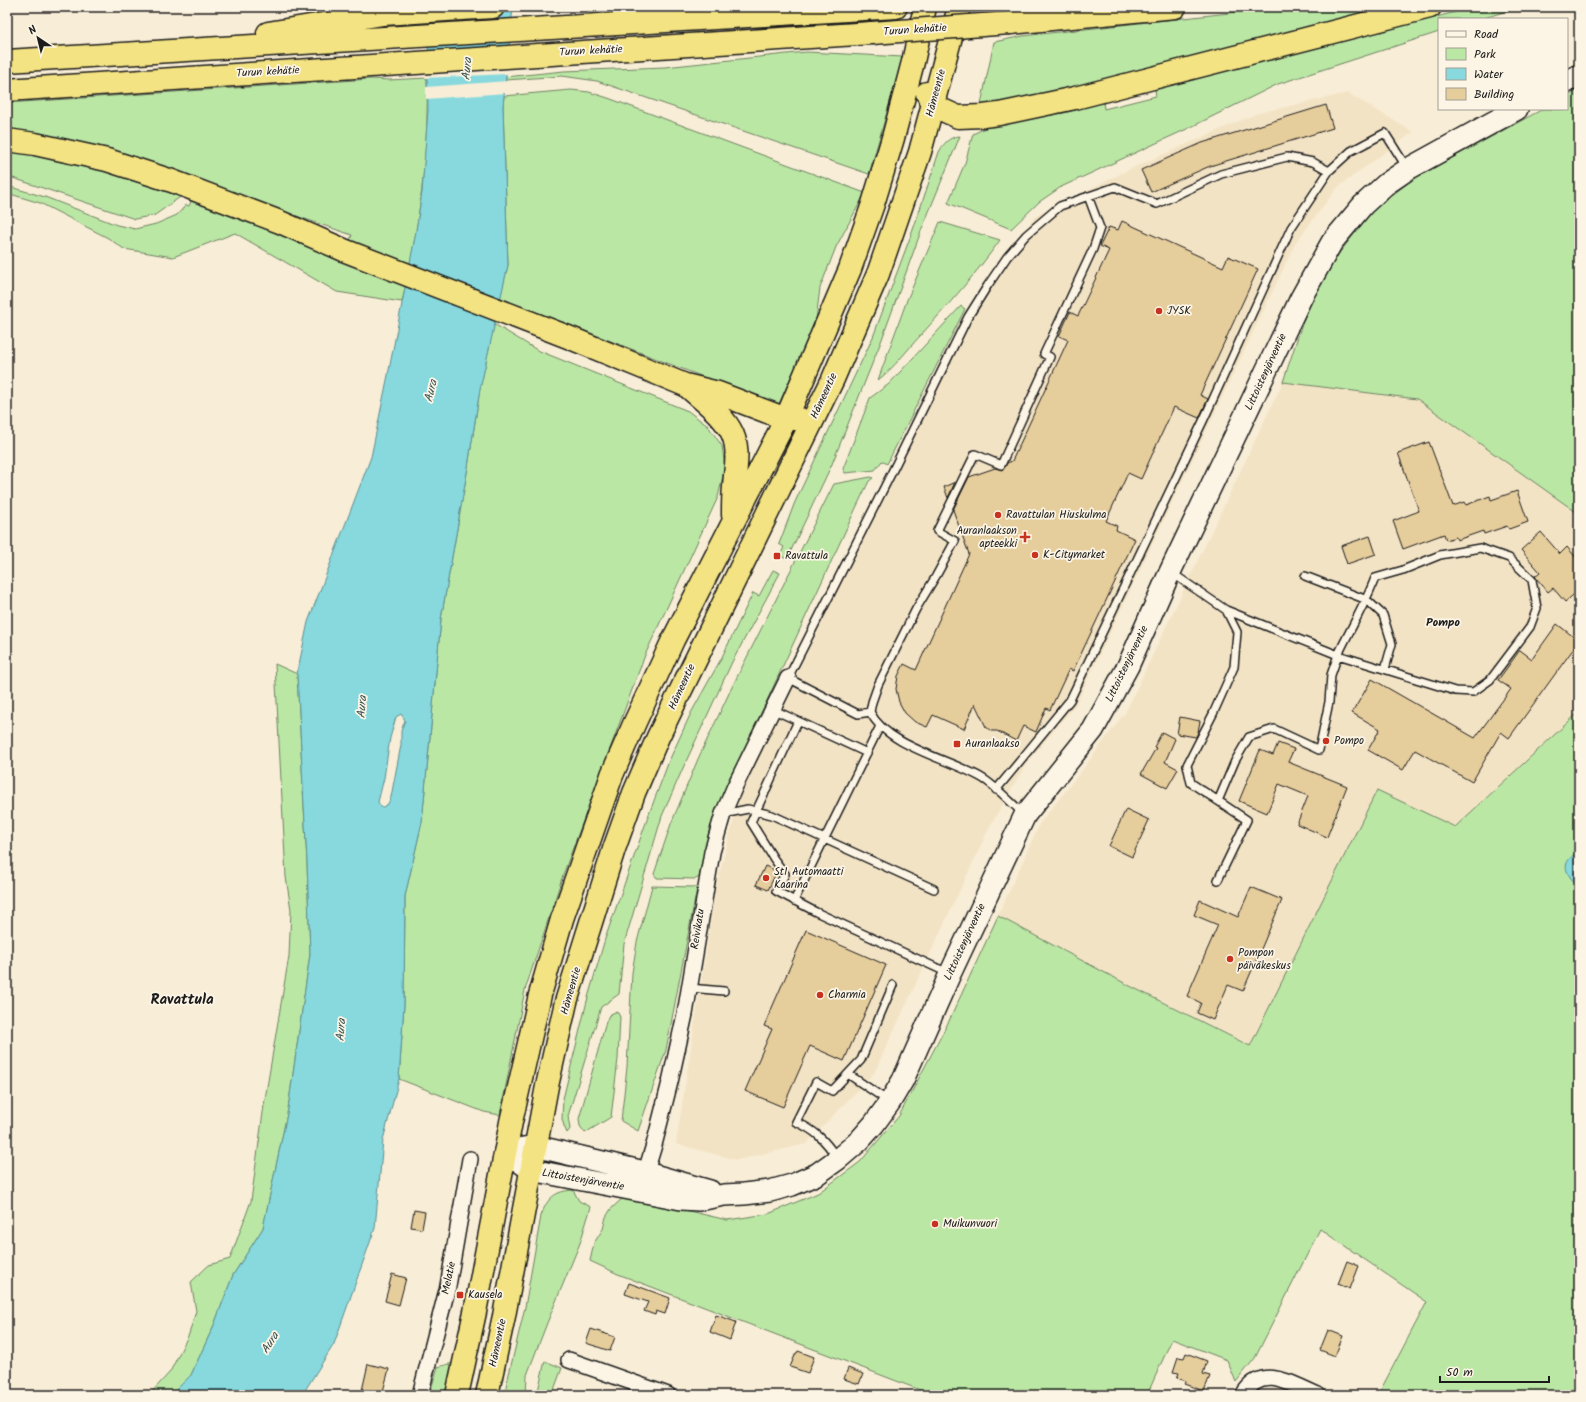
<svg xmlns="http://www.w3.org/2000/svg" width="1586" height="1402" viewBox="0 0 1586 1402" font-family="Kalam,sans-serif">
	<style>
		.built { fill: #f3e3c5 }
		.green { fill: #bbe7a5; stroke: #6c8260 }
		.water { fill: #87d9de; stroke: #5c8d90; fill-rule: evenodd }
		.pier { fill: #f8edd6 }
		.building { fill: #e6cd9c; stroke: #1c1c1c }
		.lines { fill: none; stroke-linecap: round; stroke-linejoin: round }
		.lane-casing { stroke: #1c1c1c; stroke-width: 10 }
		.street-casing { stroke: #1c1c1c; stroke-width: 18 }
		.secondary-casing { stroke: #1c1c1c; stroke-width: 24 }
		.highway-casing { stroke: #1c1c1c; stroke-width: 25 }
		.lane { stroke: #fcf5e5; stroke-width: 7 }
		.street { stroke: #fcf5e5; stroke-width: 15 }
		.secondary { stroke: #fcf5e5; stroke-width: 21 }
		.highway { stroke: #f4e382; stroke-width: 22 }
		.highway-bridge-casing { stroke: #1c1c1c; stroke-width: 25; stroke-linecap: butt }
		.highway-bridge { stroke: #f4e382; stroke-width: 22 }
		.poi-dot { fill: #c8321e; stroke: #fcf5e5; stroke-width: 1.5 }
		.labels { text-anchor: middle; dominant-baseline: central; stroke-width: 3.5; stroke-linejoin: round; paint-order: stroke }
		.street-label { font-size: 11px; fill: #1c1c1c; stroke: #fcf5e5 }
		.poi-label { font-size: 11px; fill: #1c1c1c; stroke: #fcf5e5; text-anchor: start }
		.water-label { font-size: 12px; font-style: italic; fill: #3c5556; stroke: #fcf5e5 }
		.neighbourhood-label { font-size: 12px; font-weight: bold; fill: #1c1c1c; stroke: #fcf5e5 }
		.district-label { font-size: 15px; font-weight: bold; fill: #1c1c1c; stroke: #fcf5e5 }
	</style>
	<rect width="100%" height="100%" fill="#f8edd6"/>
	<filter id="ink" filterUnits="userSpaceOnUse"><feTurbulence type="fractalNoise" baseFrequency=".025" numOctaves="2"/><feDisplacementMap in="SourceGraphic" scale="8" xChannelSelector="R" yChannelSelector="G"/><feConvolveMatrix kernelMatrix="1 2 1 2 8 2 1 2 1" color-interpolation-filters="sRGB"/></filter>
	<g filter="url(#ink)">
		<!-- built -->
		<path class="built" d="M1348,93L1413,132L1338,187L1296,242L1076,704L1026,764L990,826L874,1073L806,1144L737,1160L676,1144L716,887L742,788L857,548L1006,253L1036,216L1130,169L1258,113Z
			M1283,382L1417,399L1579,514V712L1455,827L1377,791L1250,1046L1130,986L998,916L1040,823L1083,769L1126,711Z"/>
		<!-- green -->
		<path class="green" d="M1283,7H1404L1107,81L980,109L994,42L1023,36Z
			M1477,7H1520L1481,19H1439V32L1278,84L1189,128L1061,187L1039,202L1011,229L948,203L965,163L973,134L993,124L1064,113L1103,102L1104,109L1156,96L1155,90L1258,60Z
			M806,52L903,57L869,174L597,81L562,76L506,80L505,77L564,71L665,67Z
			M427,78C429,153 419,229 402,302L337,292L235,233L173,257L124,249L108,238L40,203L7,193V186L45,197L117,225L135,229L156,224L177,215L186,205L189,206L192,199L243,220L343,258L352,235L112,153L7,133V103L371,79L389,80Z
			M571,90L589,92L608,98L865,193L836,247L820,288L816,320L801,355L778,406L500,298L508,265L503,106L504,96Z
			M1579,90V514L1417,399L1283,382L1308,306L1337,256L1373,210L1413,179L1543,109H1567V96Z
			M960,136L921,231L882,339L832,464L787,559L780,556L784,547L779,544L795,502L873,337L914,227L939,152C944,143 949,137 960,136Z
			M7,148L79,162L183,195L155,215L135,219L7,176Z
			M940,222L1000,240C976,274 948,305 920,336C907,350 894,368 878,380L907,300Z
			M961,306L965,309L887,464L882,461L875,470L845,473L843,469L870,398L889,384Z
			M494,324L537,350L688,411L708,426L722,446L725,467L718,497L645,655L564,872L525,990L500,1115L484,1112L399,1079L404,1005L405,896L422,822L441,619L468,467L480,389Z
			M871,477L873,478L869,481L855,510L726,789L709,831L699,877L696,879L657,878L654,874L671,824L698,759L732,687L834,484Z
			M773,570L780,573L732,662L683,768L662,816L624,944L619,994L601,1007L568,1116L570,1129L567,1133L564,1126L562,1119L563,1099L587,1001L605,939L649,814L669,761L691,713L721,659L753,593L759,596Z
			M275,664L297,674L307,862L310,954L288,1109L263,1228L233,1275L214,1325L191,1375L171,1395H149L170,1372L189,1334L196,1311L191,1282L209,1265L230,1259L251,1201L264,1105L289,956L291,910L286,877Z
			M1579,712V1395H1378L1427,1302L1320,1229L1255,1358L1236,1382L1227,1360L1172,1339L1147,1395H933L618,1274L590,1261L594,1243L603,1229L606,1217L611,1209L625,1196L727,1220L768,1214L818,1193L860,1162L899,1116L949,1021L998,916L1130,986L1250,1046L1377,790L1455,827Z
			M652,886L694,887L697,888L666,1050L638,1131L621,1121L627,1067L632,973L637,942Z
			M615,1012L618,1013L620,1017L618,1059L611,1117L585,1133L580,1126L579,1119L606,1022L609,1015Z
			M573,1190L579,1201L591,1207L580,1243L547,1323L527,1375L526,1395H504L525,1307L541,1216C547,1198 555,1191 573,1190Z
			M545,1361L562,1368L552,1395H537Z
			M453,1363L446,1395H429L438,1367Z"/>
		<!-- water -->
		<path class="water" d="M430,7H513L503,106L508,265L480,389L468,467L441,619L422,822L405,896L404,1005L399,1079L383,1140L375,1228L334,1344L302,1395H171L191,1375L214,1325L233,1275L263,1228L288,1109L310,954L307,862L297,674L308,622L371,457L388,375L415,237L422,192L428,109L427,78ZM401,714L405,720L401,731V745L391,797L388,804L383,807H381L378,802L384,778L390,738L396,717Z
			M1579,851V882H1574C1562,868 1564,861 1579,851Z"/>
		<!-- pier -->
		<path class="pier" d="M511,46L508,74L425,78L426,52Z
			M508,81L506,93L426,99V87Z"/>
		<!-- building -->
		<path class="building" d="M1326,105L1333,128L1210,166L1151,192L1141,170L1202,143Z
			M1122,221L1223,267L1228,256L1258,269L1200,395L1208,399L1199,418L1174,407L1141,479L1128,473L1106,521L1117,526L1116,530L1135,539L1073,671L1069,669L1050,710L1046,708L1036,732L1023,726L1016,741L997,731H991L986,727L975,704L964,729L933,715L927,727L915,722L905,713L899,702L896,689L898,676L904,664L916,670L969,554L953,510L969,477L995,468L1002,470L1005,467L1007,463L1012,461L1068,340L1059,336L1070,312L1078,316L1109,250L1100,246L1109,227L1118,230Z
			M1429,442L1453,506L1464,502L1466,505L1490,496L1491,500L1517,491L1528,522L1509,529L1507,526L1484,534L1483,531L1457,540L1456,537L1446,540L1444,534L1403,549L1393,521L1419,511L1398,453Z
			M955,482L948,498L944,487Z
			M1541,532L1560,554L1567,547L1579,561V590L1565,602L1553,588L1548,592L1537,579L1535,576L1540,572L1521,550Z
			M1370,536L1376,554L1347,564L1341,546Z
			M1557,624L1579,641L1509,738L1501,732L1472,782L1415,750L1403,770L1368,750L1380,729L1352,713L1372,679L1475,738L1511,689L1498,680L1520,650L1532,659Z
			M1180,717L1200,721L1198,732L1196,737L1177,734Z
			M1162,732L1175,739L1165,762L1178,769L1167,788L1141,774L1156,748L1154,747Z
			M1278,743L1294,749L1288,762L1347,786L1327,837L1297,824L1308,796L1279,784L1267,813L1239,801L1260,750L1273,755Z
			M1126,809L1149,820L1132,857L1109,846Z
			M765,866L777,871L768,890L756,885Z
			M1251,887L1282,900L1243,991L1228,985L1213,1020L1197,1013L1201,1003L1187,996L1218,925L1194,915L1200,900L1238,917Z
			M806,930L886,965L844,1061L810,1046L783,1107L745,1091L772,1029L764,1026Z
			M414,1210L425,1212L422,1229L411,1227Z
			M1347,1261L1359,1266L1350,1289L1338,1284Z
			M392,1274L406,1278L399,1305L385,1301Z
			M629,1283L670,1298L665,1314L656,1311L655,1315L644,1311L648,1302L625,1294Z
			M716,1315L736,1322L730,1340L710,1332Z
			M591,1329L615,1337L610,1351L586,1343Z
			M1328,1330L1343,1336L1335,1356L1320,1350Z
			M798,1351L814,1357L808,1373L790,1367L796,1353H797Z
			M1186,1353L1207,1361L1203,1374L1210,1376L1204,1391L1184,1384L1186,1381L1177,1378L1179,1373L1173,1372L1178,1357L1184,1358Z
			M368,1364L389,1369L382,1395H361Z
			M848,1368L863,1374L859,1384L844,1379Z"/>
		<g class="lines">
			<!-- lane casing -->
			<g class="lane-casing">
				<path id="lane" d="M1172,573L1226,610L1338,655C1350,629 1365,605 1375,578L1403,570L1440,555L1480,548L1509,558L1532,580L1537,608L1530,627L1490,680L1473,692L1455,691L1338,655L1331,675L1329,702L1319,750L1274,729L1249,737L1235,761L1218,801
					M1305,576L1367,600L1383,615L1392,644L1385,669
					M772,709L867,753
					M870,712L858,714L788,678L890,476L968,317L988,285L1007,257L1026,235L1060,206L1115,187L1157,204L1221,174L1287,157L1313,162L1329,171
					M798,721L751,822L774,859L785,874L776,891L816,912L948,973
					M996,790L1070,700L1204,419L1291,228L1329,171L1351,151L1385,133L1407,168
					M723,814L748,809L772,815L934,889
					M1024,814C1012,804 996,786 982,778C950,759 888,747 870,712L872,702L878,685L916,609L936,576L955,541L937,531L975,454L1001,465L1050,357L1044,354L1093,249L1100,228L1088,196
					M1218,880L1247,820L1191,783L1187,765L1213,714L1234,667L1237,632L1226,610
					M794,901L880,726
					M689,988L724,991
					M848,1074L888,1101
					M837,1158C825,1140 815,1130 796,1122L816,1082L832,1091L861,1060L893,985"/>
			</g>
			<!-- street casing -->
			<g class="street-casing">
				<path id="street" d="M643,1181L654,1145L670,1082L685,1014L712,852L723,814L735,786L788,678
					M569,1360L668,1395
					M420,1395L448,1286L470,1159
					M1243,1395C1262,1363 1293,1385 1318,1395"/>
			</g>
			<!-- secondary casing -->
			<g class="secondary-casing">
				<path id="secondary" d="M1567,82L1579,75
					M518,1149L535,1146L640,1171L710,1191
					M505,1151L531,1170L681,1199L699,1200L724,1195L744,1194L770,1191L792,1185L817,1174L838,1159L859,1141L874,1124L890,1102L903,1080L950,974L1025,815L1093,730L1128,666L1170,572L1301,298L1332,242L1363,205L1386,184L1408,169L1517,109"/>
			</g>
			<!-- highway casing -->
			<g class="highway-casing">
				<path id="highway" d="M1010,23L1175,7
					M268,33L383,14L493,7
					M7,61L896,7
					M7,90L872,33
					M927,93L934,106L958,117L983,116L999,114L1075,98L1430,7
					M7,140L35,144L107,160L172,181L280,222L346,251L568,337L685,385L718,393L786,419H800
					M689,388C703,400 720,413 730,429C741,447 735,468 734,487C733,496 733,505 733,515
					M457,1395L475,1312L511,1122L540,995L562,919L612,775L635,722L673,640L786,419L850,269L873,204L893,138L913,62L925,7
					M487,1395L504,1316L547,1086L566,1002L614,849L634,793L658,737L833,379L878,274L920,152L959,7"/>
			</g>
			<!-- lane -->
			<use href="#lane" class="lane"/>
			<!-- street -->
			<use href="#street" class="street"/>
			<!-- secondary -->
			<use href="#secondary" class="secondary"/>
			<!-- highway -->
			<use href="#highway" class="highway"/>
			<!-- highway-bridge casing -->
			<g class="highway-bridge-casing">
				<path id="highway-bridge" d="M872,33L1010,23"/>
			</g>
			<!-- highway-bridge -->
			<use href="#highway-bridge" class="highway-bridge"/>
		</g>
	</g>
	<!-- markers -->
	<g class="poi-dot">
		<circle cx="1159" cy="311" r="4"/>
		<circle cx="998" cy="515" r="4"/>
		<path d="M1023 531h4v4h4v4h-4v4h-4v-4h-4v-4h4z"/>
		<circle cx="1035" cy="555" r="4"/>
		<rect x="773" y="552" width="8" height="8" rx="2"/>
		<circle cx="1326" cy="741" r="4"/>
		<rect x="953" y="740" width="8" height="8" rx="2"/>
		<circle cx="766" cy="878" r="4"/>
		<circle cx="1230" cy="959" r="4"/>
		<circle cx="820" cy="995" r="4"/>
		<circle cx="935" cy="1224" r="4"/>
		<rect x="456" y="1291" width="8" height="8" rx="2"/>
	</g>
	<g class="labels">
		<!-- street labels -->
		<g class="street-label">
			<text transform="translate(915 30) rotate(-4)">Turun kehätie</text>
			<text transform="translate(591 51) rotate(-3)">Turun kehätie</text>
			<text transform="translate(268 72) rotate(-3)">Turun kehätie</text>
			<text transform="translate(936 93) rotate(-75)">Hämeentie</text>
			<text transform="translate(1266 372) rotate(-65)">Littoistenjärventie</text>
			<text transform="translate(824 396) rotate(-65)">Hämeentie</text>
			<text transform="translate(1127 664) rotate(-64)">Littoistenjärventie</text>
			<text transform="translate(682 687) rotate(-65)">Hämeentie</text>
			<text transform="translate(698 929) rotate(-81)">Reivikatu</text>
			<text transform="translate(965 942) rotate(-65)">Littoistenjärventie</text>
			<text transform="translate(571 991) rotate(-74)">Hämeentie</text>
			<text transform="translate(583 1180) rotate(10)">Littoistenjärventie</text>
			<text transform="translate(449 1278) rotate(-78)">Melatie</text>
			<text transform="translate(498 1343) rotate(-78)">Hämeentie</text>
		</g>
		<!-- poi labels -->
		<g class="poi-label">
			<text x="1167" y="311">JYSK</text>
			<text x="1006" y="515">Ravattulan Hiuskulma</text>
			<text x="1017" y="531" text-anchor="end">Auranlaakson<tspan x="1017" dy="13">apteekki</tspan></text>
			<text x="1043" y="555">K-Citymarket</text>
			<text x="785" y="556">Ravattula</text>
			<text x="1334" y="741">Pompo</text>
			<text x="965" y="744">Auranlaakso</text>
			<text x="774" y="872">St1 Automaatti<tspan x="774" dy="13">Kaarina</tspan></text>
			<text x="1238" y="953">Pompon<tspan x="1238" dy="13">päiväkeskus</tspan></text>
			<text x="828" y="995">Charmia</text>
			<text x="943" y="1224">Muikunvuori</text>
			<text x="468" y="1295">Kausela</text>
		</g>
		<!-- water labels -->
		<g class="water-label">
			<text transform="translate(467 69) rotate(-85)">Aura</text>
			<text transform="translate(431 391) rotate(-77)">Aura</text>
			<text transform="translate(362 707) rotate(-86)">Aura</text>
			<text transform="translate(341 1030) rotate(-86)">Aura</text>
			<text transform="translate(270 1343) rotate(-58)">Aura</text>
		</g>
		<!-- neighbourhood labels -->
		<g class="neighbourhood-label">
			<text x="1443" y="622">Pompo</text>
		</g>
		<!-- district labels -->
		<g class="district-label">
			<text x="182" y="1000">Ravattula</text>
		</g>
	</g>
	<!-- margin -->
	<rect width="1586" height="1402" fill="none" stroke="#fcf5e5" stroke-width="24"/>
	<rect x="12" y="12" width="1562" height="1378" fill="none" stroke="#1c1c1c" stroke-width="1.5" filter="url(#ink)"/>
	<!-- legend -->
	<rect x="1438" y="18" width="130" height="92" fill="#fcf5e5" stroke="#a29e95"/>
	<rect x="1446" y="31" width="20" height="6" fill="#fcf5e5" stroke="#a29e95"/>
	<text x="1474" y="38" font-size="12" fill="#1c1c1c">Road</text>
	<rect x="1446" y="48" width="20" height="12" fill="#bbe7a5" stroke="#a29e95"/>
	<text x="1474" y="58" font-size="12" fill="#1c1c1c">Park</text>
	<rect x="1446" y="68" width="20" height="12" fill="#87d9de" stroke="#a29e95"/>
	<text x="1474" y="78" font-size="12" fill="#1c1c1c">Water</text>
	<rect x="1446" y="88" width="20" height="12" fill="#e6cd9c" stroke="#a29e95"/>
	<text x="1474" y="98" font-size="12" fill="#1c1c1c">Building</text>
	<!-- north arrow -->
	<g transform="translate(38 38) rotate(325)" stroke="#fcf5e5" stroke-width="3" paint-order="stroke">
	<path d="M0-3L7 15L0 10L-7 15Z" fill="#1c1c1c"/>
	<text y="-6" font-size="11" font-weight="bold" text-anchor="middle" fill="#1c1c1c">N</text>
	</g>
	<!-- scale -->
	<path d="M1440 1376v6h109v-6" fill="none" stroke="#1c1c1c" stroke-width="2"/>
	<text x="1446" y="1376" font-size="12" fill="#1c1c1c" stroke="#fcf5e5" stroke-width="3" paint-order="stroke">50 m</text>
</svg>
